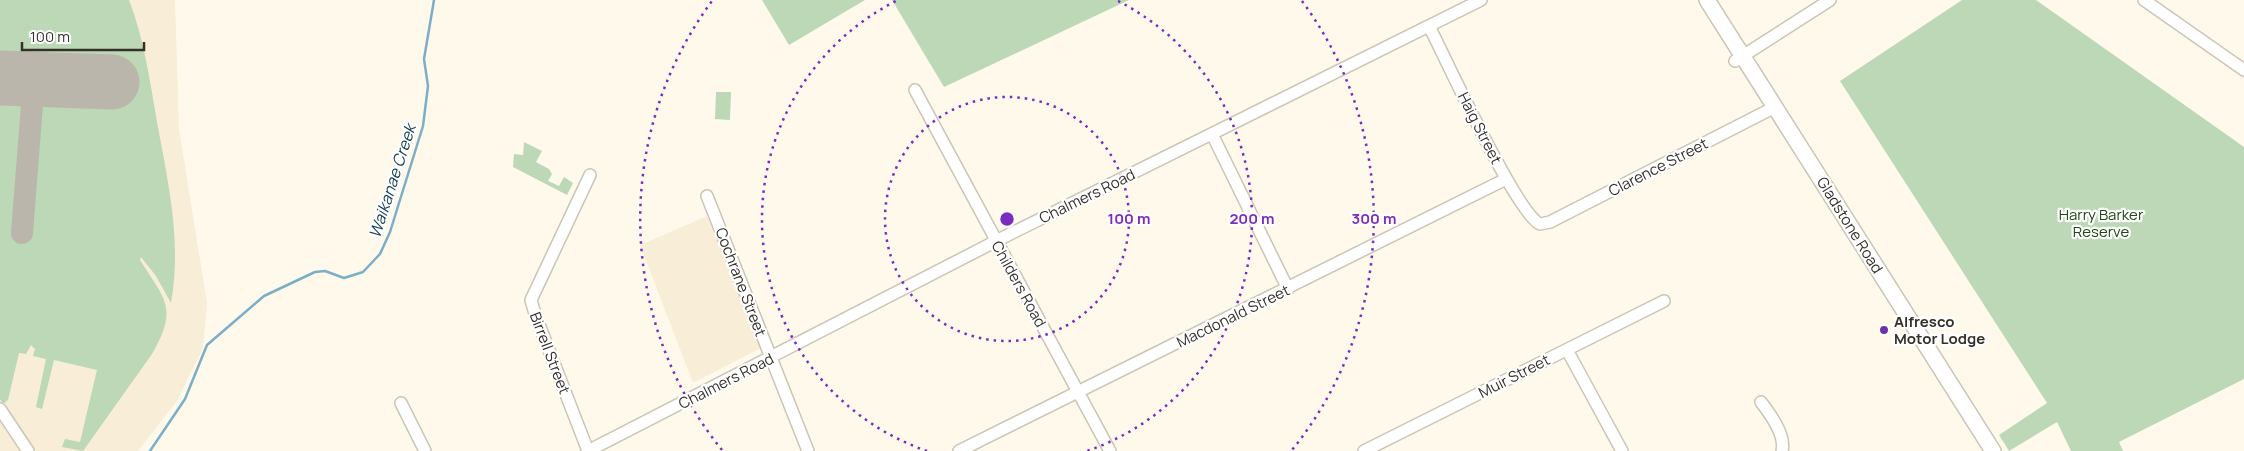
<svg xmlns="http://www.w3.org/2000/svg" width="2244" height="451" viewBox="0 0 2244 451" font-family="Manrope,sans-serif">
	<style>
		.built { fill: #f8edd7 }
		.green { fill: #bcd8b6 }
		.lines { fill: none; stroke-linecap: round; stroke-linejoin: round }
		.stream { stroke: #7baec7; stroke-width: 2.5 }
		.taxiway { stroke: #bbb6ac; stroke-width: 22 }
		.runway { stroke: #bbb6ac; stroke-width: 55 }
		.minor-casing { stroke: #ccc5b6; stroke-width: 14 }
		.major-casing { stroke: #ccc5b6; stroke-width: 18 }
		.minor { stroke: #fff; stroke-width: 11 }
		.major { stroke: #fff; stroke-width: 15 }
		.ring { fill: none; stroke: #7b2cbf; stroke-width: 2.5; stroke-dasharray: 2.5 5 }
		.poi-dot { fill: #6c33a9; stroke: #fff; stroke-width: 2 }
		.labels { text-anchor: middle; dominant-baseline: central; stroke-width: 4.5; stroke-linejoin: round; paint-order: stroke }
		.street-label { font-size: 15px; fill: #34312b; stroke: #fff }
		.park-label { font-size: 15px; fill: #1f4913; stroke: #fff }
		.poi-label { font-size: 15px; font-weight: bold; fill: #34312b; stroke: #fff; text-anchor: start }
		.water-label { font-size: 16px; font-style: italic; fill: #184456; stroke: #fff }
		.centre { fill: #7b2cbf; stroke: #fff; stroke-width: 2.5 }
		.ring-label { font-size: 15px; text-anchor: middle; font-weight: bold; fill: #7b2cbf; stroke: #fff; stroke-width: 4.5; stroke-linejoin: round; paint-order: stroke }
	</style>
	<rect width="100%" height="100%" fill="#fff9ec"/>
	<!-- built -->
	<path class="built" d="M0,0H175L179,129L207,303L203,348L177,401L138,451H0Z
		M707,216L761,348L693,383L640,245Z"/>
	<!-- green -->
	<path class="green" d="M0,0H129C144,39 150,81 157,122C168,182 182,241 171,303L156,276L141,257L140,260C166,301 178,308 152,354L83,451L62,447L65,439L80,442L97,370L54,360L42,409L36,407L46,359L33,356L35,349L31,345L26,354L19,353L8,400L3,404L0,399Z
		M762,0H865L789,45Z
		M892,0H1129L944,87Z
		M1962,0H2036L2244,147V379L2119,442L2123,451H2071L2057,422L2009,451L1999,435L2047,403L1840,81Z
		M716,92H731L730,120L715,119Z
		M524,142L542,151L536,162L549,169L552,174L548,181L559,186L564,177L573,183L567,195L513,167L514,154L523,155Z"/>
	<g class="lines">
		<!-- stream -->
		<path class="stream" d="M150,451L185,399L207,345L264,296L315,272L325,271L344,278L363,272L380,254L390,232L423,126L428,86L424,59L434,0"/>
		<!-- taxiway -->
		<path class="taxiway" d="M22,233L34,79"/>
		<!-- runway -->
		<path class="runway" d="M0,78L112,82"/>
		<!-- minor casing -->
		<g class="minor-casing">
			<path id="minor" d="M2144,0L2244,70
				M1429,26C1445,57 1516,213 1540,224L1550,222L1775,107
				M1735,61L1830,0
				M915,90L1110,451
				M1212,134L1288,289
				M707,196L808,451
				M1567,350L1622,451
				M1761,402C1770,414 1786,435 1782,451
				M401,403L425,451
				M0,409L28,451
				M588,451L1004,237L1481,0
				M588,451L535,314L531,300L590,175
				M959,451L1506,179
				M1364,451L1664,301"/>
		</g>
		<!-- major casing -->
		<g class="major-casing">
			<path id="major" d="M1707,0L1993,451"/>
		</g>
		<!-- minor -->
		<use href="#minor" class="minor"/>
		<!-- major -->
		<use href="#major" class="major"/>
	</g>
	<!-- distance rings -->
	<g class="ring">
		<circle cx="1007" cy="219" r="122"/>
		<path d="M927 451A245 245 0 0 1 896 1M1118 1A245 245 0 0 1 1087 451"/>
		<path d="M722 450A367 367 0 0 1 712 1M1302 1A367 367 0 0 1 1292 450"/>
	</g>
	<!-- markers -->
	<circle class="poi-dot" cx="1884" cy="330" r="5"/>
	<g class="labels">
		<!-- street labels -->
		<g class="street-label">
			<text transform="translate(1480 128) rotate(63)">Haig Street</text>
			<text transform="translate(1658 167) rotate(-27)">Clarence Street</text>
			<text transform="translate(1087 196) rotate(-26)">Chalmers Road</text>
			<text transform="translate(1850 225) rotate(58)">Gladstone Road</text>
			<text transform="translate(741 282) rotate(69)">Cochrane Street</text>
			<text transform="translate(1019 284) rotate(61)">Childers Road</text>
			<text transform="translate(1233 316) rotate(-26)">Macdonald Street</text>
			<text transform="translate(550 353) rotate(69)">Birrell Street</text>
			<text transform="translate(1514 376) rotate(-27)">Muir Street</text>
			<text transform="translate(726 381) rotate(-27)">Chalmers Road</text>
		</g>
		<!-- park labels -->
		<g class="park-label">
			<text x="2101" y="214">Harry Barker<tspan x="2101" dy="17">Reserve</tspan></text>
		</g>
		<!-- poi labels -->
		<g class="poi-label">
			<text x="1894" y="321">Alfresco<tspan x="1894" dy="17">Motor Lodge</tspan></text>
		</g>
		<!-- water labels -->
		<g class="water-label">
			<text transform="translate(392 181) rotate(-72)">Waikanae Creek</text>
		</g>
	</g>
	<circle cx="1007" cy="219" r="8" class="centre"/>
	<g class="ring-label">
		<text x="1129" y="224">100 m</text>
		<text x="1252" y="224">200 m</text>
		<text x="1374" y="224">300 m</text>
	</g>
	<!-- scale -->
	<path d="M22 42v8h122v-8" fill="none" stroke="#34312b" stroke-width="2.5"/>
	<text x="30" y="42" font-size="15" fill="#34312b" stroke="#ffffff" stroke-width="4" paint-order="stroke">100 m</text>
</svg>
